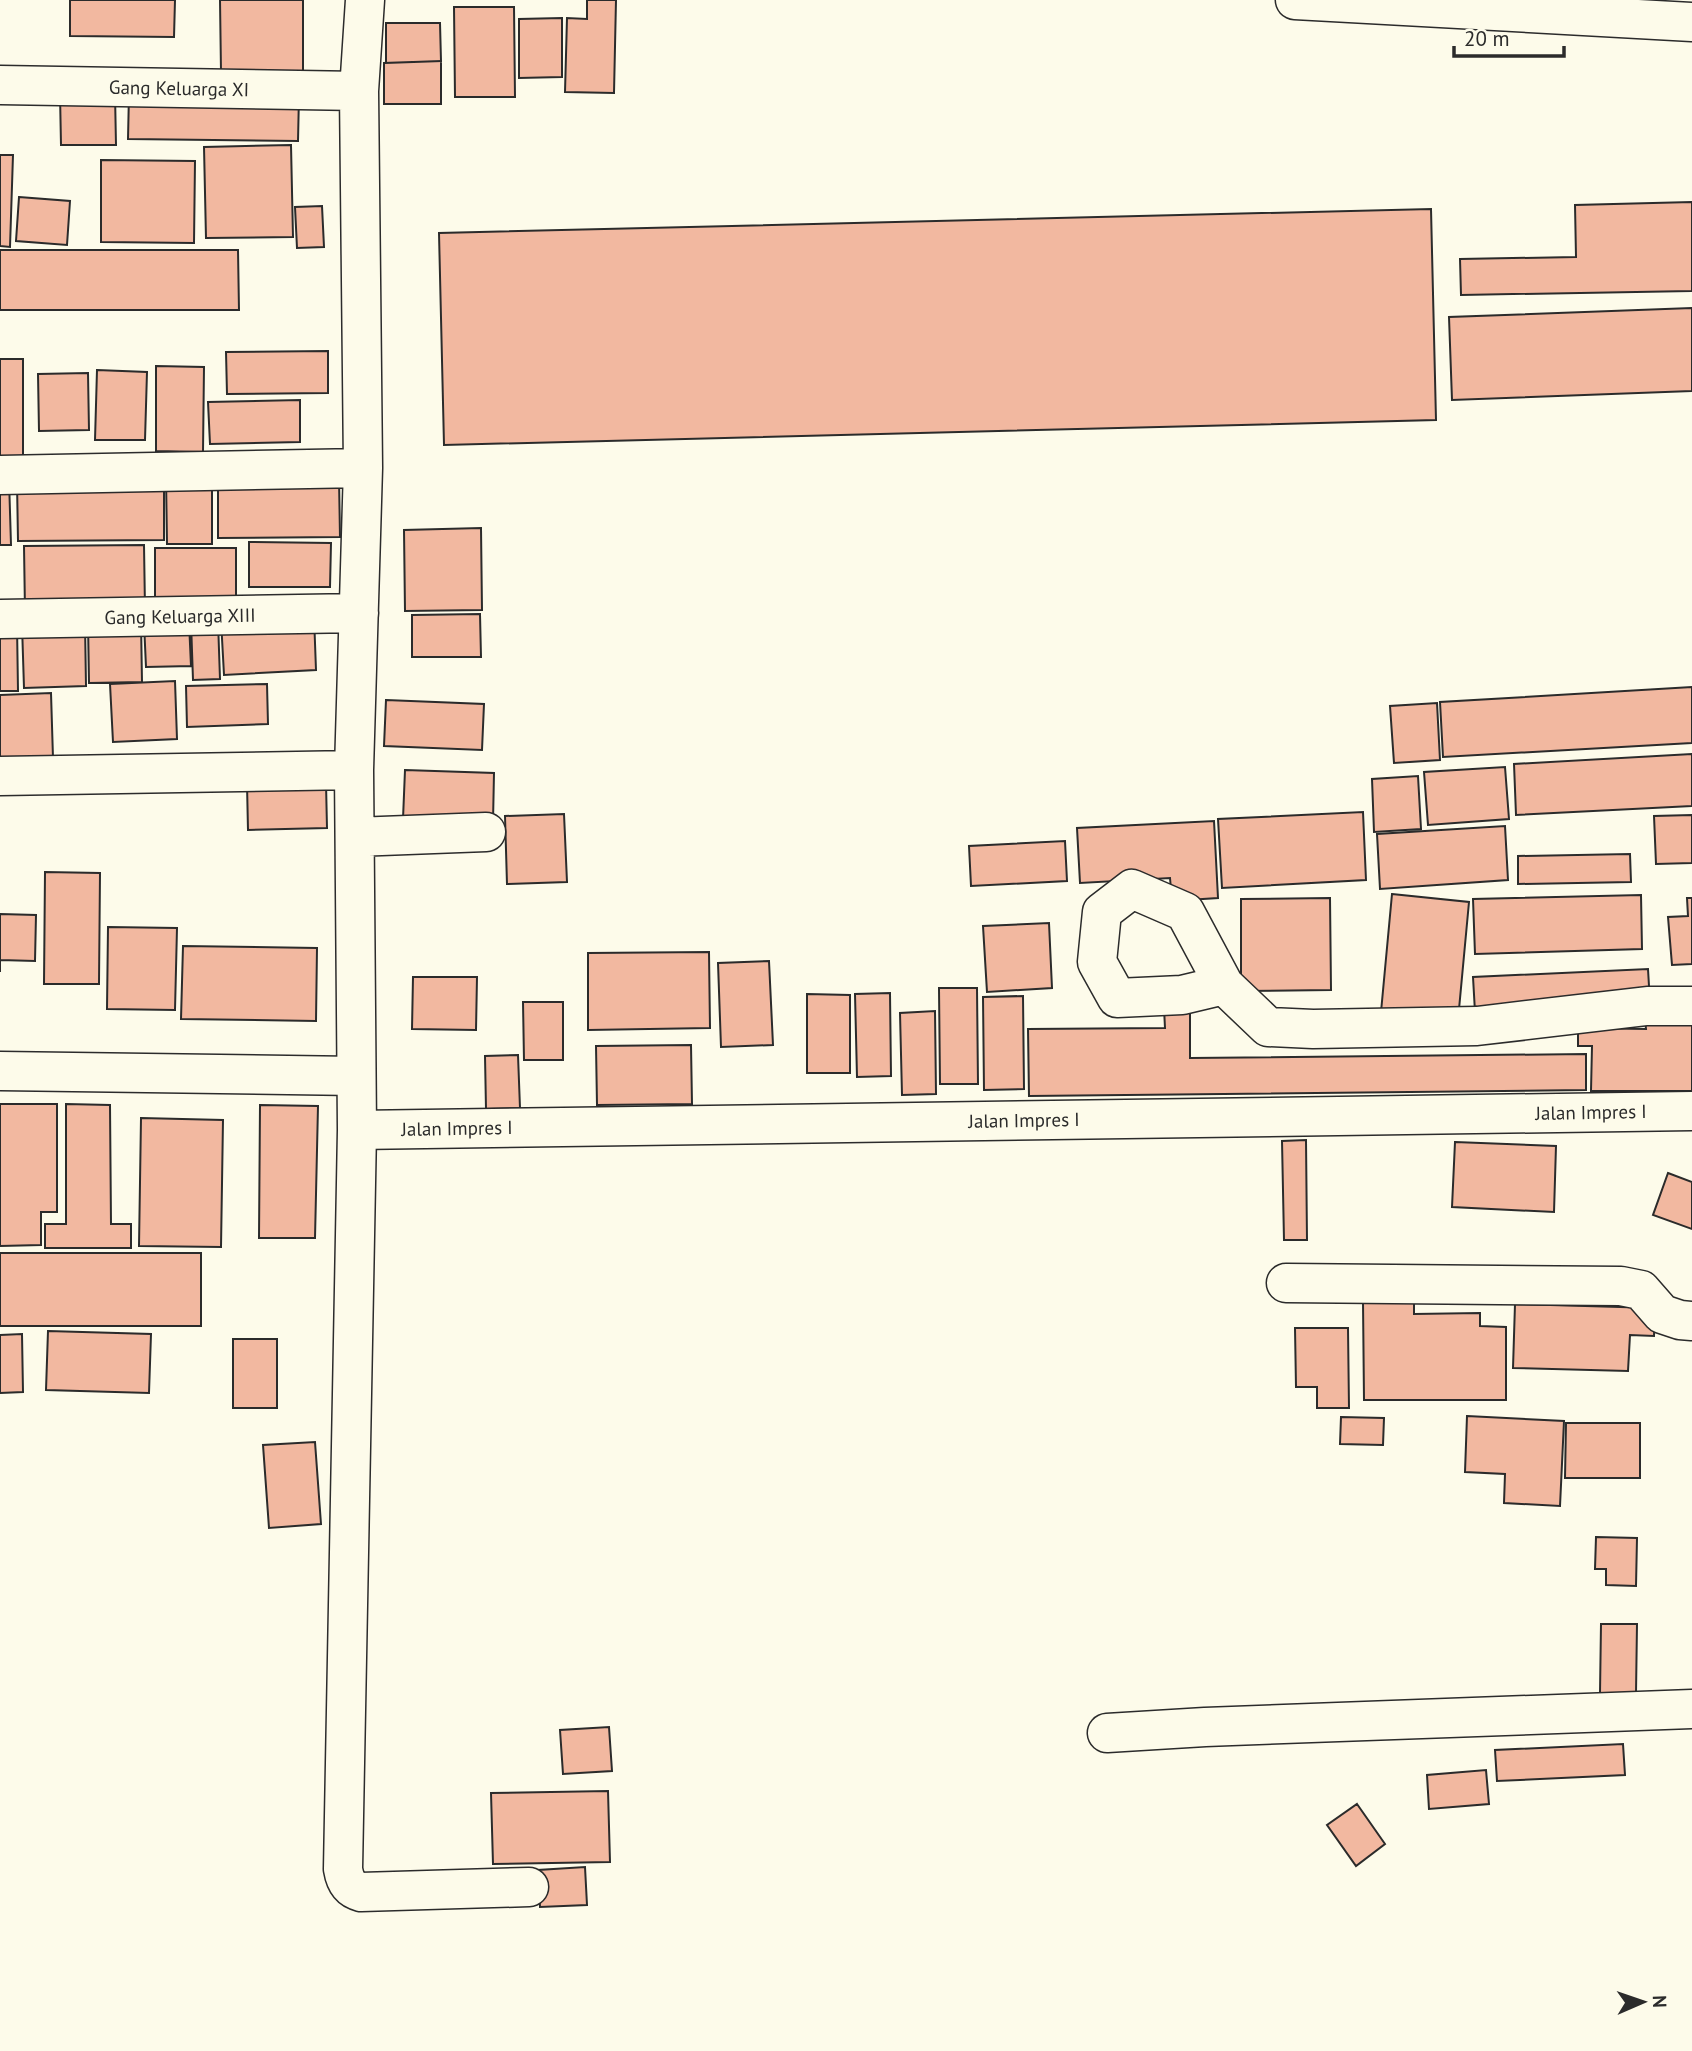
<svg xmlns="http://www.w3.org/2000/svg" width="1692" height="2051" viewBox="0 0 1692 2051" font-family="'PT Sans',sans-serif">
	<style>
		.building { fill: #f2b8a0; stroke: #2b2b2b; stroke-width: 2 }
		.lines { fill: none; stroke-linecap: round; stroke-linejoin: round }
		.minor-casing { stroke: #2b2b2b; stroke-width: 41 }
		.minor { stroke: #fdfbea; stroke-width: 38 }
		.labels { text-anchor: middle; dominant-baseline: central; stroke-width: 5; stroke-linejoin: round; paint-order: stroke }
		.street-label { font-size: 19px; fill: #2b2b2b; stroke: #fdfbea }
	</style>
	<rect width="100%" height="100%" fill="#fdfbea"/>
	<!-- building -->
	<path class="building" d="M70,0H175L174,37L70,36Z
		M220,0H303V72H221Z
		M587,0H616L614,93L565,92L567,18L587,19Z
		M454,7H514L515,97H455Z
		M562,18V77L519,78V19Z
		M386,23H440L441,61L386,63Z
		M441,61V104H384V63Z
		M129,93L299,95L298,141L128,139Z
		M60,94H115L116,145H61Z
		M291,145L293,237L206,238L204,147Z
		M0,155H13L10,247L0,246Z
		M101,160L195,161L194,243L101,242Z
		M19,197L70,201L67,245L16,241Z
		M1692,202V291L1461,295L1460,259L1576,257L1575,205Z
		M322,206L324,247L297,248L295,207Z
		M1431,209L1436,420L444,445L439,233Z
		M0,250H238L239,310H0Z
		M1692,308V391L1452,400L1449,317Z
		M328,351V393L227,394L226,352Z
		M0,359H23V458H0Z
		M156,366L204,367L203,452L156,451Z
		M97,370L147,372L145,440H95Z
		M88,373L89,430L39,431L38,374Z
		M300,400V442L210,444L208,402Z
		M166,477H212V544H167Z
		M339,478L340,537L218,538V479Z
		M0,479H9L11,545H0Z
		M164,481V540L18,541L17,482Z
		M481,528L482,610L405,611L404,530Z
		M249,542L331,543L330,587H249Z
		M144,545L145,609L25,611L24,546Z
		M155,548H236V600H155Z
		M480,614L481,657H412V615Z
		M314,616L316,670L224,675L221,620Z
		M218,621L220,679L193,680L191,622Z
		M141,622L142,682L89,683L88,623Z
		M189,622L191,666L146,667L144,623Z
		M85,624L86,686L24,688L22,625Z
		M17,625L18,691H0V626Z
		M175,681L177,739L113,742L110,684Z
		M267,684L268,724L187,727L186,686Z
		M1692,687V743L1443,757L1440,702Z
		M51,693L53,758L0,760V695Z
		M386,700L484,704L482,750L384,746Z
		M1437,703L1440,760L1394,763L1390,706Z
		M1692,754V806L1516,815L1514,764Z
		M1505,767L1509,819L1428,825L1424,772Z
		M405,770L494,773L493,822L403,819Z
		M1418,776L1421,829L1374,832L1372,779Z
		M326,783L327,828L248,830L247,784Z
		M1363,812L1366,880L1222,888L1218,819Z
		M564,814L567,882L507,884L505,816Z
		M1692,815V863L1656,864L1654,816Z
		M1214,821L1218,898L1172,901L1170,878L1080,883L1077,828Z
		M1505,826L1508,880L1380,889L1377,834Z
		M1065,841L1067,881L971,886L969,846Z
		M1630,854L1631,882L1518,884V856Z
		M45,872L100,873L99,984H44Z
		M1392,894L1469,902L1458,1020L1381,1012Z
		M1641,895L1642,949L1475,954L1473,899Z
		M1330,898L1331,990L1241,991V899Z
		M1687,898H1692V964L1672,965L1668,917L1688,916Z
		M0,914L36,915L35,961L0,960V972Z
		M1049,923L1052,988L987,992L983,926Z
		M108,927L177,928L175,1010L107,1009Z
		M183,946L317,948L316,1021L181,1019Z
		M709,952L710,1028L588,1030V953Z
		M769,961L773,1045L721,1047L718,963Z
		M1648,969L1650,1003L1475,1012L1473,977Z
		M413,977H477L476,1030L412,1029Z
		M939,988H977L978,1084H940Z
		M890,993L891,1076L857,1077L855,994Z
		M807,994L850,995V1073H807Z
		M1023,996L1024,1089L984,1090L983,997Z
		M523,1002H563V1060H524Z
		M1190,1007V1058L1586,1054V1090L1029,1096L1028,1029L1165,1028L1164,1008Z
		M935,1011L936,1094L902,1095L900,1013Z
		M1645,1019H1692V1091H1591L1592,1046H1578V1028L1646,1029Z
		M691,1045L692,1104L597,1105L596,1046Z
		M518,1055L520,1108L486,1109L485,1056Z
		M0,1104H57V1212H41V1245L0,1246Z
		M66,1104L110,1105L111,1224H131V1248H45V1224H66Z
		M260,1105L318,1106L315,1238H259Z
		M141,1118L223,1120L221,1247L139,1246Z
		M1306,1140L1307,1240H1284L1282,1141Z
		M1455,1142L1556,1146L1554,1212L1452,1207Z
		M1668,1173L1692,1182V1229L1653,1215Z
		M0,1253H201V1326H0Z
		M1363,1302H1414V1314L1480,1313V1326L1506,1327V1400H1364Z
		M1515,1304L1655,1308L1654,1336L1630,1335L1628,1371L1513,1368Z
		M1295,1328H1348L1349,1408H1317V1387H1296Z
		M48,1331L151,1334L149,1393L46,1390Z
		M22,1334L23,1392L0,1393V1335Z
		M233,1339H277V1408H233Z
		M1467,1416L1564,1421L1560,1506L1504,1503L1505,1474L1465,1472Z
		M1341,1417L1384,1418L1383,1445L1340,1444Z
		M1566,1423H1640V1478H1565Z
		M315,1442L321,1524L269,1528L263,1445Z
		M1596,1537L1637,1538L1636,1586L1606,1585V1569H1595Z
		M1601,1624H1637L1636,1693H1600Z
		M609,1727L612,1771L563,1774L560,1730Z
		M1623,1744L1625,1775L1497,1781L1495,1750Z
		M1486,1770L1489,1804L1429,1809L1427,1775Z
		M608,1791L610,1862L493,1864L491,1793Z
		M1357,1804L1385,1844L1356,1866L1327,1825Z
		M585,1867L587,1905L540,1907L538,1870Z"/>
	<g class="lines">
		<!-- minor casing -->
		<g class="minor-casing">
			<path id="minor" d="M365,0L359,91L363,468L354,770L357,1130L343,1869C345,1881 349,1889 361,1892L529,1887
				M1295,0L1692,22
				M0,85L359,91
				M0,475L363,468
				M0,619L359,613
				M0,776L354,770
				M355,837L486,832
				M1224,985L1182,995L1117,998L1097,962L1102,912L1132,889L1185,912L1224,985L1268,1027L1313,1029L1477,1026L1647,1006H1692
				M0,1071L356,1076
				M357,1130L1692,1111
				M1286,1283L1621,1286L1641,1290L1662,1314L1680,1320L1692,1321
				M1107,1733L1205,1727L1692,1709"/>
		</g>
		<!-- minor -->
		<use href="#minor" class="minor"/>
	</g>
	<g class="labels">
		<!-- street labels -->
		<g class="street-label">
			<text transform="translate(179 88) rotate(1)">Gang Keluarga XI</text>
			<text transform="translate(180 616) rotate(-1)">Gang Keluarga XIII</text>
			<text transform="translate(1591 1112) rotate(-1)">Jalan Impres I</text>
			<text transform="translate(1024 1120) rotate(-1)">Jalan Impres I</text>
			<text transform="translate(457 1128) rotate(-1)">Jalan Impres I</text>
		</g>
	</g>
	<!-- north arrow -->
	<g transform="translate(1643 2002) rotate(88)" stroke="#fdfbea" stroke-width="5" paint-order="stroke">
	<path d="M0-5L12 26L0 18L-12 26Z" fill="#2b2b2b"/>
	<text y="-10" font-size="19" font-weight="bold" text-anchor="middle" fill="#2b2b2b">N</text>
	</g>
	<!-- scale -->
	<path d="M1454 46v10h110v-10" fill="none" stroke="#2b2b2b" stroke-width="3.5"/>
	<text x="1464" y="46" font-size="21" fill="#2b2b2b" stroke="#fdfbea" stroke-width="5" paint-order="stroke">20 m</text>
</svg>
